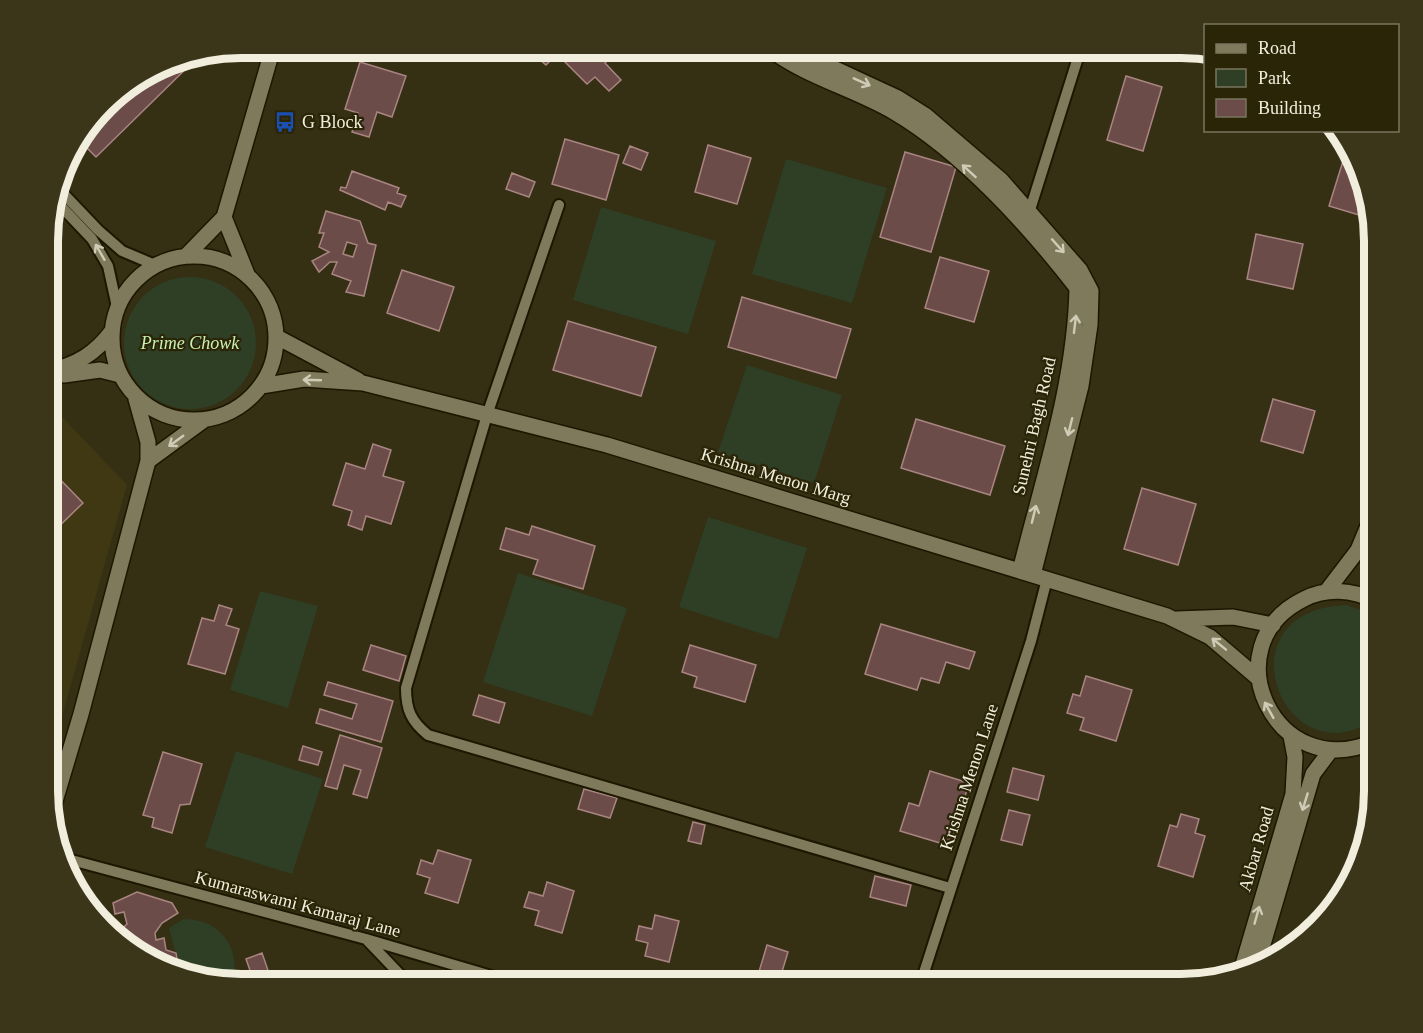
<svg xmlns="http://www.w3.org/2000/svg" width="1423" height="1033" viewBox="0 0 1423 1033" font-family="Georgia,serif">
	<style>
		.built { fill: #3f3813 }
		.green { fill: #2e3f25 }
		.building { fill: #6c4c49; stroke: #a98582; stroke-width: 1.5; fill-rule: evenodd }
		.lines { fill: none; stroke-linecap: round; stroke-linejoin: round }
		.street-casing { stroke: #1c1700; stroke-width: 14 }
		.secondary-casing { stroke: #1c1700; stroke-width: 18 }
		.street { stroke: #807a5c; stroke-width: 10 }
		.secondary { stroke: #807a5c; stroke-width: 15 }
		.oneway { stroke: #cfcbb6 }
		.labels { text-anchor: middle; dominant-baseline: central; stroke-width: 4.5; stroke-linejoin: round; paint-order: stroke }
		.poi-label { font-size: 18px; fill: #f1eedd; stroke: #2b2508; text-anchor: start }
		.park-label { font-size: 18px; font-style: italic; fill: #c8f0b2; stroke: #2b2508 }
		.street-label { font-size: 18px; fill: #f1eedd; stroke: #2b2508 }
		.rim { fill: none; stroke: #f1eedd; stroke-width: 8 }
	</style>
	<rect width="100%" height="100%" fill="#352f13"/>
	<!-- built -->
	<path class="built" d="M50,404L127,485L50,759Z"/>
	<!-- green -->
	<path class="green" d="M786,159L887,188L852,303L752,274Z
		M601,207L716,241L688,334L573,300Z
		M124 343a66 66 0 1 1 132 0a66 66 0 1 1-132 0Z
		M747,365L842,395L814,483L718,452Z
		M708,517L807,548L778,639L679,607Z
		M518,573L627,608L592,716L483,682Z
		M260,591L318,606L288,708L230,690Z
		M1346,605L1367,612L1375,618V719C1283,782 1217,610 1346,605Z
		M236,751L323,779L292,874L205,847Z
		M184,919C222,919 242,950 232,985L181,973L169,928Z"/>
	<!-- building -->
	<path class="building" d="M549,48H608L614,55L605,63L621,80L609,91L595,77L587,84L557,54L546,65L539,59Z
		M200,55L96,157L78,139L114,96L179,58Z
		M360,62L406,76L392,117L377,112L369,137L352,132L358,113L345,109Z
		M1126,76L1162,87L1143,151L1107,140Z
		M565,139L619,155L606,200L552,184Z
		M708,145L751,158L737,204L695,192Z
		M630,146L648,153L641,170L623,163Z
		M905,152L956,167L931,252L880,237Z
		M1343,161L1357,165L1372,219L1329,206Z
		M352,171L399,188L397,193L406,196L401,207L388,202L385,210L340,190L341,187L346,188Z
		M512,173L535,182L529,197L506,189Z
		M326,211L360,221L368,243L376,245L364,296L346,292L351,281L332,274L337,262H330L319,272L312,261L329,252L319,247L324,233H319ZM347,242L357,245L353,257L343,254Z
		M1256,234L1303,244L1293,289L1247,279Z
		M940,257L989,271L974,322L925,308Z
		M402,270L454,287L439,331L387,313Z
		M742,297L851,329L836,378L728,347Z
		M568,321L656,347L641,396L553,370Z
		M1273,399L1315,411L1303,453L1261,441Z
		M916,419L1005,446L990,495L901,468Z
		M373,444L391,450L383,476L404,482L391,524L366,516L362,530L348,525L352,511L333,505L346,463L365,469Z
		M50,469L83,503L50,535Z
		M1142,488L1196,504L1178,565L1124,549Z
		M532,526L595,546L583,589L533,574L538,560L500,549L506,528L529,535Z
		M50,569L58,577L50,585Z
		M219,605L232,609L226,625L239,629L225,674L188,664L202,618L214,621Z
		M881,624L975,652L969,669L946,662L939,683L921,678L917,690L865,674Z
		M371,645L406,656L399,681L363,670Z
		M690,645L756,665L745,702L694,687L697,677L682,672Z
		M1086,676L1132,690L1116,741L1080,730L1084,718L1067,713L1073,694L1080,696Z
		M328,682L393,701L381,742L316,723L320,709L352,719L357,704L324,695Z
		M479,695L505,703L499,723L473,715Z
		M340,735L382,748L367,798L353,794L361,770L344,765L337,789L325,786Z
		M303,746L322,752L318,765L299,760Z
		M163,752L202,764L190,804L180,805L172,833L152,827L154,818L143,815Z
		M1013,768L1044,776L1038,800L1007,792Z
		M930,771L969,783L950,846L900,831L909,803L919,806Z
		M584,789L617,798L610,818L578,809Z
		M1009,810L1030,815L1022,845L1001,840Z
		M1181,814L1199,819L1195,833L1205,836L1193,877L1158,866L1170,825L1177,827Z
		M693,822L705,825L701,844L688,841Z
		M438,850L471,860L458,903L425,893L430,878L417,874L421,860L433,864Z
		M875,876L911,885L906,906L870,897Z
		M547,882L574,891L562,933L535,925L539,911L524,907L529,892L543,896Z
		M137,892L172,903L178,913L162,923L155,933L156,940L164,938L166,950L176,953L177,959L171,966L172,971L135,952L133,940L120,941L115,935L127,924L124,912L115,914L113,903Z
		M655,915L679,921L669,962L645,956L648,943L636,940L639,926L652,929Z
		M767,945L788,952L778,985H755Z
		M262,953L270,976L254,982L246,959Z
		M864,974L888,980L887,985H861Z"/>
	<g class="lines">
		<!-- street casing -->
		<g class="street-casing">
			<path id="street" d="M823,65L842,48
				M59,189L98,230L122,251L155,265
				M55,200L92,239L108,266L117,307
				M559,205L487,415L406,688C406,710 411,721 428,735L950,888
				M1029,213L1081,48
				M64,858L366,939L522,985
				M366,939L410,985
				M920,985L1031,641L1047,579"/>
		</g>
		<!-- secondary casing -->
		<g class="secondary-casing">
			<path id="secondary" d="M768,48C808,78 853,88 894,112C962,152 1029,226 1077,288C1075,384 1043,478 1020,571
				M790,48L898,98L925,115L1001,180L1080,270L1091,291L1090,325L1081,386L1033,575
				M224,217L247,274
				M112 338a82 82 0 1 1 164 0a82 82 0 1 1-164 0Z
				M186,256L224,217L273,48
				M277,337L358,380
				M50,371C77,364 95,354 112,331
				M64,375L100,370L120,375
				M261,386L304,379L363,383L607,445L1167,616L1210,637L1258,678
				M148,461L204,420
				M1326,592L1358,550L1375,509
				M1375,601C1352,589 1326,588 1304,599C1210,645 1275,786 1375,741
				M1177,619L1233,617L1273,625
				M50,818L81,714L148,461V442L136,399
				M1256,968L1313,774L1331,750
				M1241,971L1293,794L1295,757L1291,736"/>
		</g>
		<!-- street -->
		<use href="#street" class="street"/>
		<!-- secondary -->
		<use href="#secondary" class="secondary"/>
	</g>
	<!-- one-way arrows -->
	<defs><path id="oneway-shaft" d="M-6 0H5M1.5-3L5.5 0L1.5 3" fill="none" stroke-width="1.6" stroke-linecap="round" stroke-linejoin="round" transform="scale(1.5)"/></defs>
	<g class="oneway">
		<use href="#oneway-shaft" transform="translate(862 82) rotate(24)"/>
		<use href="#oneway-shaft" transform="translate(969 171) rotate(-138)"/>
		<use href="#oneway-shaft" transform="translate(1058 246) rotate(48)"/>
		<use href="#oneway-shaft" transform="translate(100 252) rotate(-120)"/>
		<use href="#oneway-shaft" transform="translate(1075 324) rotate(-83)"/>
		<use href="#oneway-shaft" transform="translate(312 380) rotate(-178)"/>
		<use href="#oneway-shaft" transform="translate(1070 427) rotate(104)"/>
		<use href="#oneway-shaft" transform="translate(176 441) rotate(144)"/>
		<use href="#oneway-shaft" transform="translate(1034 514) rotate(-76)"/>
		<use href="#oneway-shaft" transform="translate(1219 644) rotate(-141)"/>
		<use href="#oneway-shaft" transform="translate(1269 710) rotate(-119)"/>
		<use href="#oneway-shaft" transform="translate(1305 802) rotate(107)"/>
		<use href="#oneway-shaft" transform="translate(1257 915) rotate(-74)"/>
	</g>
	<!-- icons -->
	<defs>
		<g id="bus-bare" transform="scale(1.62)"><path d="M-5-6H5V4H4V6H2V4H-2V6H-4V4H-5ZM-3.5-4V0h7V-4ZM-3.5 1.2v1.5H-2V1.2ZM2 1.2v1.5H3.5V1.2Z" fill="#1a4fb4" stroke="#2b2508" stroke-width="2.5" paint-order="stroke"/></g>
	</defs>
	<g fill-rule="evenodd">
		<use href="#bus-bare" x="285" y="122"/>
	</g>
	<g class="labels">
		<!-- poi labels -->
		<g class="poi-label">
			<text x="302" y="122">G Block</text>
		</g>
		<!-- park labels -->
		<g class="park-label">
			<text x="190" y="343">Prime Chowk</text>
		</g>
		<!-- street labels -->
		<g class="street-label">
			<text transform="translate(1034 426) rotate(-77)">Sunehri Bagh Road</text>
			<text transform="translate(776 476) rotate(17)">Krishna Menon Marg</text>
			<text transform="translate(969 777) rotate(-72)">Krishna Menon Lane</text>
			<text transform="translate(1256 849) rotate(-74)">Akbar Road</text>
			<text transform="translate(298 904) rotate(15)">Kumaraswami Kamaraj Lane</text>
		</g>
	</g>
	<!-- crop -->
	<path d="M0 0H1423V1033H0ZM241 58H1181A183 183 0 0 1 1364 241V791A183 183 0 0 1 1181 974H241A183 183 0 0 1 58 791V241A183 183 0 0 1 241 58Z" fill="#3b3519" fill-rule="evenodd"/>
	<path class="rim" d="M241 58H1181A183 183 0 0 1 1364 241V791A183 183 0 0 1 1181 974H241A183 183 0 0 1 58 791V241A183 183 0 0 1 241 58Z"/>
	<!-- legend -->
	<rect x="1204" y="24" width="195" height="108" fill="#2b2508" stroke="#7a755d" stroke-width="1.5"/>
	<rect x="1216" y="44" width="30" height="9" fill="#807a5c" stroke="#7a755d" stroke-width="1.5"/>
	<text x="1258" y="54" font-size="18" fill="#f1eedd">Road</text>
	<rect x="1216" y="69" width="30" height="18" fill="#2e3f25" stroke="#7a755d" stroke-width="1.5"/>
	<text x="1258" y="84" font-size="18" fill="#f1eedd">Park</text>
	<rect x="1216" y="99" width="30" height="18" fill="#6c4c49" stroke="#7a755d" stroke-width="1.5"/>
	<text x="1258" y="114" font-size="18" fill="#f1eedd">Building</text>
</svg>
